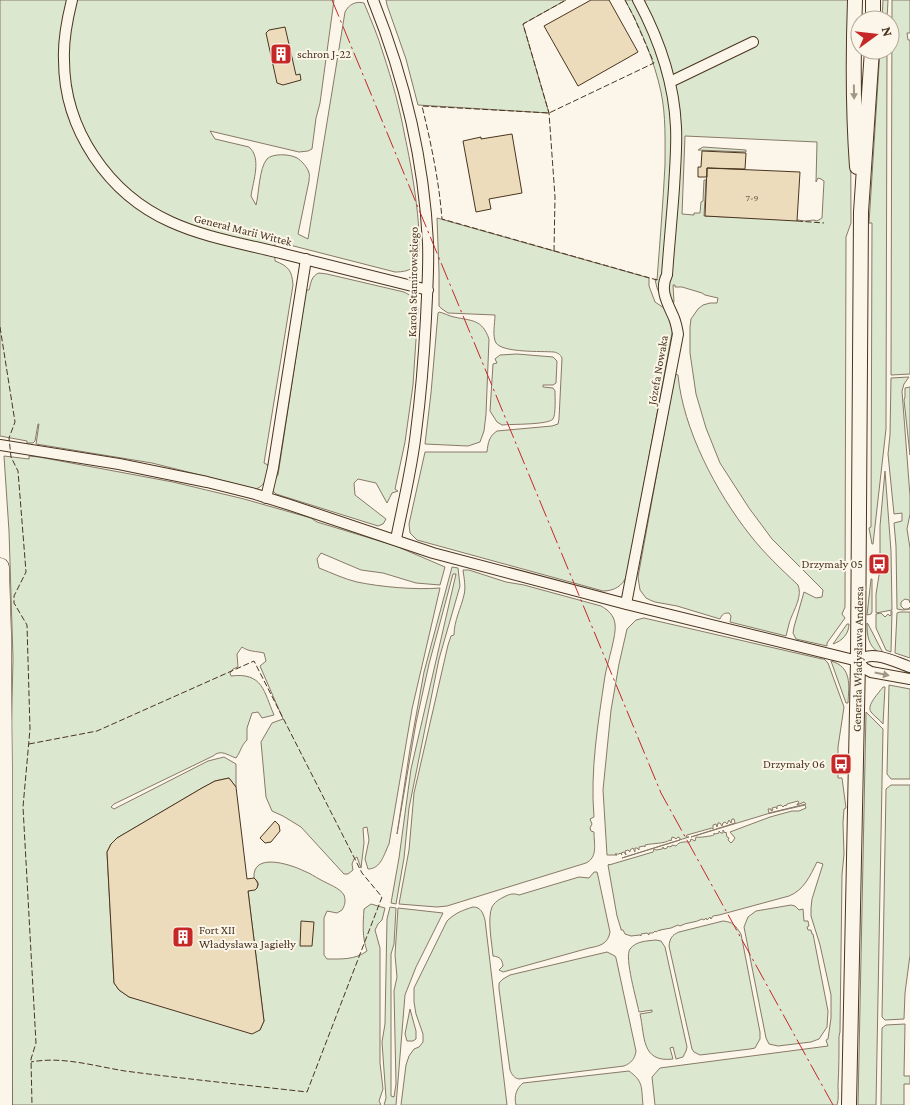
<svg xmlns="http://www.w3.org/2000/svg" width="910" height="1105" viewBox="0 0 910 1105" font-family="'Crimson Pro',serif">
	<style>
		.green { fill: #dce7d0; stroke: #887966; fill-rule: evenodd }
		.building { fill: #ecdcbc; stroke: #4a3520 }
		.lines { fill: none; stroke-linecap: round; stroke-linejoin: round }
		.street-casing { stroke: #4a3520; stroke-width: 12 }
		.secondary-casing { stroke: #4a3520; stroke-width: 16 }
		.highway-casing { stroke: #4a3520; stroke-width: 19 }
		.street { stroke: #fbf6e9; stroke-width: 10 }
		.secondary { stroke: #fbf6e9; stroke-width: 14 }
		.highway { stroke: #fbf6e9; stroke-width: 18 }
		.fence { stroke: #4a3520; stroke-width: 1; stroke-dasharray: 6 2.5; stroke-linecap: butt }
		.power { stroke: #c62828; stroke-width: 1; stroke-dasharray: 18 4 2.5 4; stroke-linecap: butt }
		.oneway { fill: #a29684 }
		.labels { text-anchor: middle; dominant-baseline: central; stroke-width: 4; stroke-linejoin: round; paint-order: stroke }
		.number-label { font-size: 10px; fill: #725f47 }
		.poi-label { font-size: 12px; fill: #4a3520; stroke: #fbf6e9; text-anchor: start }
		.street-label { font-size: 12px; fill: #4a3520; stroke: #fbf6e9 }
	</style>
	<rect width="100%" height="100%" fill="#fbf6e9"/>
	<!-- green -->
	<path class="green" d="M0,0H334L320,103L316,118L312,149L308,151L299,152L210,131L215,139L249,147C262,158 253,181 251,196L256,205C259,194 259,168 267,159C273,153 290,154 297,158C301,160 308,168 309,173C310,175 309,178 309,181L298,234L308,239L345,12C349,4 356,1 364,3C371,20 378,36 383,53C392,80 400,109 405,137C410,158 427,251 415,265C411,271 402,272 395,272L278,242L275,238V261C288,266 292,270 293,285L264,463L268,465C267,475 267,485 256,489L152,463L36,444L39,424H38L35,441L33,443H27V441L0,436Z
		M386,0H566L523,24L549,113L418,105L406,59L387,5Z
		M625,0H850L851,223L846,237L845,607L842,614L845,618L827,643V646L796,639L793,633L794,627L804,592L816,598L822,597L823,590L772,539L749,508L720,463L706,428L696,394L690,353V327L691,319L698,309L703,305L710,303H717L718,298L705,295L702,293L682,287H675V285H673L674,302L672,303C659,295 658,294 655,279L657,280C660,241 663,203 665,165C665,141 666,116 661,92C654,60 641,29 625,0ZM685,136L817,142L816,182L818,178L821,179L824,181L822,218L817,221L814,220L805,221L798,220L704,216L706,180H704L703,201L701,202L700,213H694V215L682,214Z
		M883,0H888L887,20H882Z
		M892,0H910V33H907L908,40H910V374L891,375Z
		M880,50H887L886,429L873,544H872L869,528L871,527L872,223H869Z
		M703,147L746,150V152L698,150Z
		M437,218L649,278V286L655,302L667,310L673,328L627,575C623,586 614,591 603,591L417,540L410,533L409,524L425,452H487C488,443 489,436 497,431L552,426L558,424L559,419L562,358C560,354 558,353 554,352C542,351 503,353 496,343C492,336 495,323 495,315L448,313L442,309L439,306V272Z
		M319,273L327,274L404,292C412,296 416,300 418,309L413,385L405,442L395,489L398,491L392,493L387,503L376,483L358,479L354,483L355,495L386,519L383,524L378,526L276,494L273,491L274,480L278,475L306,290H309C311,283 311,276 319,273Z
		M439,312C444,313 449,316 454,317C472,321 482,319 489,339L486,414L484,431L480,442L468,446L425,444L431,393L438,313Z
		M517,354L553,357L557,361L556,383L553,385H543V387L553,388L555,391C555,397 556,414 553,419C548,425 511,424 502,425L497,422L490,411L493,364L497,363L495,359L500,355Z
		M675,374L678,375C683,429 716,492 750,535C764,553 781,569 798,585C803,598 792,612 789,624C788,628 787,632 786,636L730,622L731,616L729,613C724,613 722,614 720,619L677,606L655,602L650,600L646,598L640,590L638,577Z
		M909,377L904,384L902,391L910,496V514L907,529L910,548V603L909,600L905,599L901,602V606L904,609H908L910,607V609L903,610L897,609L896,546L894,523L902,521V513L894,514L888,454L890,435L891,378Z
		M910,387V455L904,400L905,397V388Z
		M4,456L29,459V456L39,457L173,482L244,499L311,518L317,522L396,546L445,567L440,585L416,583L383,573L361,570L321,553L317,559L319,568C332,573 344,579 357,582C381,587 415,590 440,588L412,709L389,844C384,854 381,869 368,869L365,859L369,840L367,827L363,828L364,843L361,868L357,857L354,859L352,864L353,870L348,874H344L301,827L283,816L272,811L266,797L261,742L272,723L283,719L260,666L266,661L264,653C256,651 249,652 242,647L237,654L238,667L233,669L230,673L231,676C263,672 264,692 274,715L262,718L258,712L252,713L247,728V740C241,746 241,751 236,758C227,755 221,749 213,756L114,804L111,807L114,809L208,761L224,757L236,764V787L229,778L215,781L202,788L117,838L111,844L107,852L114,983L119,990L129,997L260,1030L264,1021L248,891C256,890 263,885 254,878C252,852 290,864 304,871C310,873 315,877 321,880C328,884 340,888 344,895C346,901 345,905 342,910L337,913L327,911L324,918V955L327,959C341,959 355,960 367,951C362,937 363,924 364,909L371,904L385,908L382,920L378,924L375,930L380,948V1063L383,1089L379,1101L381,1105H12L11,744L13,659L9,531Z
		M885,471L891,551L892,610L876,613V594L880,569V526Z
		M452,567L458,568L460,586L439,659L409,808L404,858L396,904L391,903L399,858L411,769L456,574H453L429,664L416,723L397,834L410,749L424,672Z
		M463,570H469L506,582L524,585L601,606C608,610 614,615 615,624C617,634 607,664 605,676C598,723 590,771 594,817L590,819L592,824L590,828L591,831L594,832C594,844 598,857 586,863L447,906L437,907L399,904L409,850L414,793L448,645L451,636L454,635C454,621 461,608 464,595C466,587 464,578 463,570Z
		M871,579H872V612L871,614L867,615Z
		M891,611H892L891,652L886,650L876,628V614L881,613L885,617L888,614L890,616L891,615Z
		M900,612H910V658L895,653L897,613Z
		M644,618L822,659H824L828,663L844,707L838,747V778H842L846,808L844,809L843,823L844,854L842,875L840,1032L839,1036C839,1052 839,1069 838,1085C838,1092 839,1099 837,1105H655L652,1077L660,1068L828,1046L826,1040L828,1039L831,1018V995L820,945L811,916V908L812,899L823,864L817,862C810,876 804,890 789,896L719,915L713,916L711,919L710,917L707,920L706,918L704,920L702,919C696,923 686,922 680,926L678,925L671,928L660,930V931L659,930L656,932L655,931L653,933H649V935L647,933L641,934V936L640,935L631,936L625,934L623,930H621V929L617,916L608,865L609,864V865L653,852L654,849L656,850L662,849L663,847L664,849L667,848L668,846L669,847L672,846V845L676,846C679,841 686,842 690,842L691,839L695,841L696,837C699,838 711,836 714,835V833L715,834L719,833V831L721,833H723V830L725,833L726,832L727,837L729,838L728,840L731,843L733,841L735,838L730,832L770,817L792,811H799L806,808L805,805L767,814L691,837L735,823L734,819H732L731,823L729,820L727,824L725,822L723,823L722,826L720,823H718L717,827L716,824L713,825V829L712,828L687,835L686,837H689L622,858L680,840V838L678,837L676,839L675,838L672,837L671,841L670,840C664,844 653,843 645,845V847L644,846L639,847V850L637,848H635V852L633,848L630,850V852L628,850L625,851L626,855L624,852L621,853L622,855L620,853L619,854H615L617,855H607L603,790L611,710L619,664L627,629L636,620ZM798,801L799,803L797,804V805L804,802L806,804L769,813L768,809H771V811L773,810L772,808L776,807L777,809V806L781,805L783,807L785,805L786,806L787,804Z
		M867,623L868,624L883,653H879C868,645 867,636 867,623Z
		M847,624H849C849,634 842,641 833,644Z
		M831,661C852,667 849,685 848,703H846Z
		M889,685L910,689V779H891L887,774Z
		M883,687H885L883,724C880,720 874,716 871,712C866,705 879,693 883,687Z
		M866,712L883,729L876,1105H858Z
		M891,785H910V955L905,993L904,1019L885,1020L882,1017L886,789Z
		M594,872H597L598,876L610,932C608,944 600,946 589,948L503,972L499,970L503,966C502,959 500,957 493,956C492,944 487,918 492,907C494,903 499,899 504,897C509,894 514,893 519,895L579,877L589,878Z
		M791,905L795,906L799,910L803,909L804,921H808L809,926L807,927L808,930H811L812,934H813L828,1011L827,1027L819,1039L811,1042L778,1046L769,1044L766,1038L744,927L748,917L756,911Z
		M390,907L396,908L394,944L391,954V1096L394,1097L396,1084L394,991L397,977L395,955L398,908L443,913L416,967L405,995L396,1105H384L386,1098L382,1042L385,1024L387,919Z
		M473,907C481,907 483,913 485,920L507,1105H401L406,1065L409,1056L414,1049L419,1047L423,1042V1034L416,1014L414,1002V988L447,921C455,913 463,910 473,907Z
		M723,921C733,922 735,925 741,934L760,1032V1039L755,1048L750,1049L700,1055L694,1052L692,1049L669,946C670,938 672,935 679,932Z
		M656,940L661,941L665,947L687,1047L686,1051L683,1057L676,1059L673,1047L670,1048L673,1059C641,1063 645,1036 640,1014L652,1012V1010L639,1012C637,1001 624,957 630,949C636,941 647,941 656,940Z
		M607,952L615,956L616,958L636,1051C635,1059 631,1063 624,1066L519,1079C514,1078 512,1075 510,1070L499,989V983L503,979L510,975Z
		M410,1009L416,1031V1039L413,1041H407L405,1034Z
		M905,1024L904,1076H910V1084H904V1105H881L882,1028L886,1025Z
		M629,1071C644,1082 641,1087 643,1105H516C514,1096 516,1089 523,1083Z"/>
	<!-- building -->
	<path class="building" d="M591,0H609L638,52L578,86L544,26Z
		M285,27L296,75L300,74L301,80L283,85L277,83L266,33L269,30Z
		M512,134L522,193L489,199L491,209L476,212L463,141L481,137V139Z
		M702,151L746,153L745,169L707,168V177H698V167H701Z
		M707,168L800,172L797,221L705,216Z
		M229,778L236,787L247,879L254,878L256,880L258,884L257,888L255,890L248,891L264,1021L260,1030L252,1034L129,997L119,990L114,983L107,852L111,844L117,838L202,788L215,781Z
		M275,821L279,825L280,831L271,842L265,843L260,838Z
		M301,921L314,922L312,946H300Z"/>
	<g class="lines">
		<!-- street casing -->
		<g class="street-casing">
			<path id="street" d="M72,0C67,20 63,40 64,60C64,129 108,194 171,222C206,238 246,244 284,254C332,266 380,278 428,290
				M373,0C404,77 424,160 428,243C429,268 427,293 426,318C424,356 421,394 416,432C412,468 403,504 396,539
				M670,82L753,42
				M0,445L119,464L207,482L255,494L290,505L433,553L626,604L858,661
				M266,498L273,468L306,259
				M626,604L678,334C677,328 676,323 674,318C668,304 659,290 667,275C669,246 672,217 674,188C675,168 677,147 676,127C674,82 659,39 638,0
				M858,661L864,668L871,672L910,679
				M858,661C872,649 895,662 910,667"/>
		</g>
		<!-- secondary casing -->
		<g class="secondary-casing">
			<path id="secondary" d="M855,0C853,56 853,111 857,167
				M873,0V20
				M849,1105L858,661L861,212L872,50"/>
		</g>
		<!-- highway casing -->
		<g class="highway-casing">
			<path id="highway" d="M0,567L2,633L3,766V1105"/>
		</g>
		<!-- street -->
		<use href="#street" class="street"/>
		<!-- secondary -->
		<use href="#secondary" class="secondary"/>
		<!-- highway -->
		<use href="#highway" class="highway"/>
		<!-- fence -->
		<path class="fence" d="M625,0L634,17L654,63L549,113L422,106C431,143 439,181 442,219L657,280V277
			M797,221L824,223
			M554,251L555,197L549,113L523,24L566,0
			M0,327L15,422L9,438L11,457L18,471L26,572L14,596V603L27,625L30,729L23,807L36,1043L31,1059L32,1105
			M29,744L97,731L254,661L362,873L382,897L307,1092C246,1085 186,1079 125,1071C94,1066 62,1056 31,1062"/>
		<!-- power -->
		<path class="power" d="M332,0L661,793L833,1105"/>
	</g>
	<!-- one-way arrows -->
	<defs><path id="oneway-solid" d="M-6-.8H1V-3.2L6.5 0L1 3.2V.8H-6Z" transform="scale(1.25)"/></defs>
	<g class="oneway">
		<use href="#oneway-solid" transform="translate(854 92) rotate(89)"/>
		<use href="#oneway-solid" transform="translate(882 674) rotate(12)"/>
	</g>
	<!-- icons -->
	<defs>
		<g id="building-square" transform="scale(1.125)"><rect x="-9" y="-9" width="18" height="18" rx="4" fill="#c62828" stroke="#fbf6e9"/><path d="M-4-6H4V6H1V3H-1V6H-4ZM-2.5-4.3h1.7v1.8h-1.7ZM.8-4.3h1.7v1.8H.8ZM-2.5-1h1.7V.8h-1.7ZM.8-1h1.7V.8H.8Z" fill="#fff"/></g>
		<g id="bus-square" transform="scale(1.125)"><rect x="-9" y="-9" width="18" height="18" rx="4" fill="#c62828" stroke="#fbf6e9"/><path d="M-5-6H5V4H4V6H2V4H-2V6H-4V4H-5ZM-3.5-4V0h7V-4ZM-3.5 1.2v1.5H-2V1.2ZM2 1.2v1.5H3.5V1.2Z" fill="#fff"/></g>
	</defs>
	<g fill-rule="evenodd">
		<use href="#building-square" x="281" y="54"/>
		<use href="#bus-square" x="879" y="564"/>
		<use href="#bus-square" x="841" y="764"/>
		<use href="#building-square" x="183" y="937"/>
	</g>
	<g class="labels">
		<!-- number labels -->
		<g class="number-label">
			<text x="752" y="197">7-9</text>
		</g>
		<!-- poi labels -->
		<g class="poi-label">
			<text x="297" y="54">schron J-22</text>
			<text x="863" y="564" text-anchor="end">Drzymały 05</text>
			<text x="825" y="764" text-anchor="end">Drzymały 06</text>
			<text x="199" y="930">Fort XII<tspan x="199" dy="14">Władysława Jagiełły</tspan></text>
		</g>
		<!-- street labels -->
		<g class="street-label">
			<text transform="translate(243 230) rotate(14)">Generał Marii Wittek</text>
			<text transform="translate(413 282) rotate(-89)">Karola Stamirowskiego</text>
			<text transform="translate(658 370) rotate(-80)">Józefa Nowaka</text>
			<text transform="translate(858 659) rotate(-89)">Generała Władysława Andersa</text>
		</g>
	</g>
	<!-- north arrow -->
	<g transform="translate(875 35) rotate(75)"><circle r="24" fill="#fbf6e9" stroke="#b4a999"/>
	<path d="M0-4L9 19L0 12L-9 19Z" fill="#c62828"/>
	<text y="-8" font-size="14" font-weight="bold" text-anchor="middle" fill="#4a3520">N</text>
	</g>
</svg>
